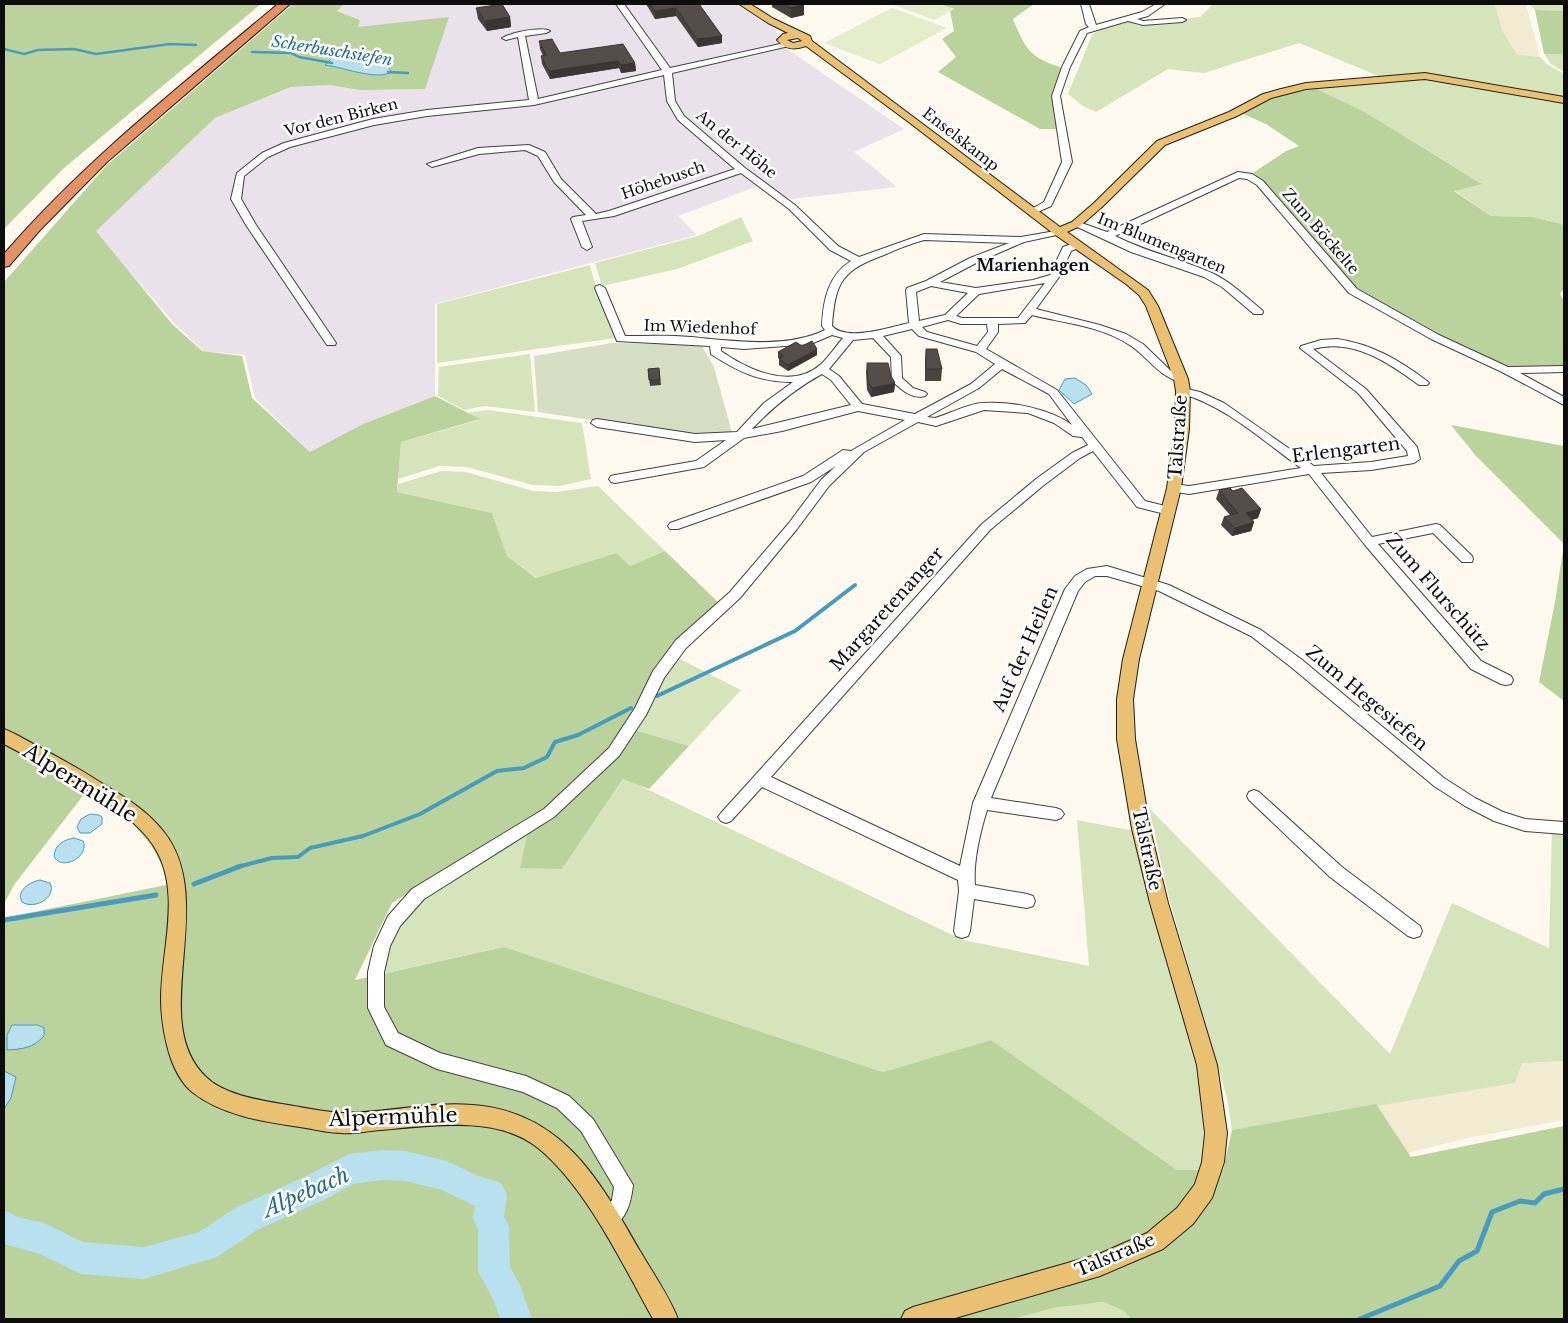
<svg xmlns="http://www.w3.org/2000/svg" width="1568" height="1323" viewBox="0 0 1568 1323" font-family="'Libre Baskerville',serif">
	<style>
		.industrial { fill: #e9e2eb }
		.farmland { fill: #f1ebd1 }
		.green { fill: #d5e4bb }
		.forest { fill: #bad39c }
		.cemetery { fill: #d7ddc2 }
		.pitch { fill: #e4eccc }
		.water { fill: #b8e0ef; stroke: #479bbe }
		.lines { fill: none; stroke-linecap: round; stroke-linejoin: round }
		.stream-far2 { stroke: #479bbe; stroke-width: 2.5 }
		.stream-far1 { stroke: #479bbe; stroke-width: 4 }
		.stream { stroke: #479bbe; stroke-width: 5 }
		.river { fill: #b8e0ef; fill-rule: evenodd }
		.minor-casing { stroke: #404040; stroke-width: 2 }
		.major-casing { stroke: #1e1e1e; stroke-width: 2 }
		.highway-casing { stroke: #1e1e1e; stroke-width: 2 }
		.minor { fill: #fff; fill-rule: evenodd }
		.major { fill: #eac072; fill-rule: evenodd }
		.highway { fill: #e49265; fill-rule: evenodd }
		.wall { fill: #484240 }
		.shaded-wall { fill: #3b3634 }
		.building { fill: #544d4a; stroke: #3b3634 }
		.labels { text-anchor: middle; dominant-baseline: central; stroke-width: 5; stroke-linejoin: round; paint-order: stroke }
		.far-street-label { font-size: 15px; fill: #0d0d0d; stroke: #fff }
		.far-water-label { font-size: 16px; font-style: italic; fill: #246c91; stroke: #fff }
		.far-quarter-label { font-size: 16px; font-weight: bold; fill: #0d0d0d; stroke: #fff }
		.street-label { font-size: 18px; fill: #0d0d0d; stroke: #fff }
		.near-street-label { font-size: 21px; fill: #0d0d0d; stroke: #fff }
		.near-water-label { font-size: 22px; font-style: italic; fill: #246c91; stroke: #fff }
	</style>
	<rect width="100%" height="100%" fill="#fdf9ee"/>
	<!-- industrial -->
	<path class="industrial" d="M344,4H736L776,30L778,37L777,42L904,129L854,152L897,187L791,199L758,186L678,216L697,235L435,304V396L363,424L310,452L255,398L245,355L203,351L174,323L95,231L215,118L291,87L330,85L359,90L358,27L360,20L337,11Z"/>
	<!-- farmland -->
	<path class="farmland" d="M1495,4H1526L1540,57L1517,56L1502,30Z
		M1564,1061V1120L1463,1139L1408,1153L1376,1104L1515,1083L1522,1063Z"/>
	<!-- green -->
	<path class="green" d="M1213,4H1495L1502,30L1517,55L1540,57L1547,64L1564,74V98L1506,90L1440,76L1410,74L1381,77L1299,43L1204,73L1168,69L1096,112L1083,106L1068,94L1092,35L1104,27L1129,22L1139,26L1183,21L1182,19L1200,17Z
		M1529,4H1564V11L1535,10Z
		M1544,54H1561L1564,57V72L1551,64Z
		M1426,78L1564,102V227L1562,224L1532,217L1491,216L1454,190L1481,183L1365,112L1315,88Z
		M741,217L753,241L677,269L602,286L595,263L698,236Z
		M590,265L596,288L616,338L437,363V304Z
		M530,354L535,412L484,406L464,410L438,396L439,367Z
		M488,410L582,423L591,479L559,486L533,485L467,467L439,466L398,479L401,442L479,420L467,413Z
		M442,471L466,472L533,491L557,492L598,486L665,551L630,566L615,553L537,578L507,556L492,513L397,492L398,484Z
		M676,657L741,690L689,746L632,729Z
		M624,778L963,940L1089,966L1077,820L1135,831L1198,1062L1204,1112L1202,1170H1177L991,1040L883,1072L504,947L381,974L387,945L399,922L420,897L530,829L562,869Z
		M1149,808L1390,1054L1452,903L1549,948L1552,829L1564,830V1061L1522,1063L1515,1083L1232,1130L1227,1098L1170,902Z
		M1103,1302L1124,1311L1131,1319H1013L1053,1308Z"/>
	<!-- forest -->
	<path class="forest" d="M4,4H261L64,168L4,229Z
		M293,4H344L337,11L360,20L358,27L449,17L425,89L359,90L330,85L291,87L215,118L96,231L172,324L202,351L242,356L252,398L310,452L363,424L435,396L480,419L401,442L397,492L492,513L507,556L536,578L616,553L630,566L665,551L720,604L678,643L625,727L689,746L649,789L623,779L562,869L520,868L531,819L392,903L355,980L504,947L883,1072L991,1040L1177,1170H1223L1232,1130L1376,1104L1411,1157L1564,1126V1319H1131L1124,1311L1103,1302L1053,1308L1013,1319H4V918L166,885L167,875L151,845L129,820L85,793L14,885L4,904V282L107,165Z
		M939,4H1034L1013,19C1026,50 1029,57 1062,68L1052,97L1059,129H1040L938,72L956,57L942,39L954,31L950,11L954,9Z
		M1535,10L1564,11V57L1561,54H1544Z
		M1315,88L1365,112L1482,184L1454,191L1491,216L1532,217L1562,224L1564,227V289L1560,294L1564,301V368L1507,369L1438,335L1355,289L1273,192L1253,173L1286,151L1299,146L1266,124L1241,113L1270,98Z
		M1451,425L1564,446V544L1476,456Z
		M1564,544V701L1539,682L1555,602Z"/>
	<!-- cemetery -->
	<path class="cemetery" d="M612,343L701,344L714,367L732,433L695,436L538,412L534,356Z"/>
	<!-- pitch -->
	<path class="pitch" d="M897,4H939L954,9L934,20L894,5Z
		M892,8L947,28L880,64L824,43Z"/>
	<!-- water -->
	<path class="water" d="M341,54L387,66L392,72C375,81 344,67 325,65L334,56Z
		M1075,378L1086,385L1092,394L1074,404L1059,390L1065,379Z
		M90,814L99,815L102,817V824L90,833H80L77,827L81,819Z
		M74,838L83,841C90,857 61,872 54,856C55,844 64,840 74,838Z
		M40,880L50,883C57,898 34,910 22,902C16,890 30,882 40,880Z
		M12,1025H38L44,1028V1036C33,1048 23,1049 7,1050V1035Z
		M4,1071L16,1077L11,1098L4,1109Z"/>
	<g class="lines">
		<!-- stream-far2 -->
		<path class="stream-far2" d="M4,49L24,54L38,50L74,49L96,54L170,44L196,45
			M252,52L291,53L299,57L332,63
			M388,72L408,73"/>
		<!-- stream-far1 -->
		<path class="stream-far1" d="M657,696L795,631L855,585
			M237,867L272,858L298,857L310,848L363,836L420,814L497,771L524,768L547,757L555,742L578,735L631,708"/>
		<!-- stream -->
		<path class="stream" d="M194,884L241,866
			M4,920L156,895
			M1360,1319L1440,1286L1459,1261L1477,1251L1492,1212L1520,1201L1535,1203L1544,1194L1564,1189"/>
		<!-- river -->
		<path class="river" d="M382,1150L406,1151L447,1161L478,1176L499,1182L503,1186L507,1197L504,1216L509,1227L510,1267L519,1283L532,1319H500L494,1301L478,1271V1230L473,1218L475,1206L442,1190L406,1181L382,1180L353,1184L326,1199L259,1229L217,1257L144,1279L81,1274L40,1254L4,1244V1210L18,1217L44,1223L83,1242L144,1247L199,1232L237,1207L304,1177L349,1154Z"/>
		<!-- minor casing -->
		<g class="minor-casing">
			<path id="minor" d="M616,4H624L670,68L789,42V46L672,73L675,101L684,116L745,168L795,205L838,246L859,257L924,234L1021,237L1061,230V234L1024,242L978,262L940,282L976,288L1033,280L1050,275L1063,247L1077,242L1081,243V247L1071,251L1059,277L1036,309L1100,325L1126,334L1143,344L1171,371L1187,379L1181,382C1157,376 1148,356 1128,344C1100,326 1064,323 1032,315L1025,323L998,324V332L986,349L1057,390L1145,501L1173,508L1175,511L1169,515L1137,507L1093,451L1080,458L1044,485L990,530L771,777L960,866L973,803L1065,589L1075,576L1087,569L1107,566L1169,585L1261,630L1301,659L1444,778L1475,798L1503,812L1525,819L1564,822V834L1525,831L1494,821L1465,806L1434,786L1291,667L1251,636L1159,591L1107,576H1095L1085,582L1078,591L991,798L1056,808L1061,810L1064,814L1061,818L1056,820L987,810C980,833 973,862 975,885L1027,894L1033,896L1035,901L1033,906L1027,908L974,899L970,931L968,936L962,938L956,936L954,931L959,891L958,880L762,787L731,821L726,823L721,821L718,817L721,813L982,524L1036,479L1072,453L1088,445L1082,437L1073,436L1054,423L1028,413L984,410L936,426L918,422L864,452L829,486L797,529L740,598L686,648L664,678L646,715L619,756L554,817L424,899L400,926L390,946L384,972V1007L398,1033L440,1053L526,1076L569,1096L593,1119L633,1185C631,1202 627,1221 609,1228L602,1226L600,1219L612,1200L614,1187L581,1131L557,1108L523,1092L437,1069L386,1045L368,1008V972L374,946L388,916L412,889L544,809L609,748L635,708L653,671L676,640L730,592L789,523L821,480L836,466L811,482L678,529H670L668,526L670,523L803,476L843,450L851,451L905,420L858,411L782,431L744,438L704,467L615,483L611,482L609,479L611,476L615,475L696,461L726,440L695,442L597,427L591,423L593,420L597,419L695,434L737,432L764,403L793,382C762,383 736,371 711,354L710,346L617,341L595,288L596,286L600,285L605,288L625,336C647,336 669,335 691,337C733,341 786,349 825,330L822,326C823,301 828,275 851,261L830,250L789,209L741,173L614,216L582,221L592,247L587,250L582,247L571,219L573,217L586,215L554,182L538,156L525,150L479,154L432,167L427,164L478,148L529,145L545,152L561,179L596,214L609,211L735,169L678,120L667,101L664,75L534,105L427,116L374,125L290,147L268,157L244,176L241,199L256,225L336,343L335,345H327L246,225L231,199L237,173L262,153L284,143L373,119L427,110L529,100L518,37L506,40L502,38C510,33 542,26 550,31L546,33L525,36L538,99L662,70ZM924,240L1009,243L970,258L926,281L907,288L906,290L909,323C891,327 846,342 832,326C835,281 843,270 884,255C897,249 910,244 924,240ZM1045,283L1018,318H962L956,316L979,294ZM931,286L968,293L945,315L919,321L916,292ZM948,320L961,324H987L988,332L977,346L927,332L922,327ZM912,329L919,336L976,352L995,364L971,384L915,414L862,404L839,376L829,369L853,340L873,338L891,357L892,381C901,389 912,400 925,396L927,394L925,392L913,388L902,378L901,356L883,336ZM832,335L843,338C835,347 829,357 820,365C791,390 748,370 721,351V347L744,349L811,344ZM1002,369L1049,394L1072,425C1050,409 1011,401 983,403C970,403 949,414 935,418L927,417L979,388ZM822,374L831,380L851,405L752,429C773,407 796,388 822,374Z
				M1081,4H1089L1096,25L1142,12L1156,4H1165L1148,16L1137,19L1143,21L1182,18L1186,20L1182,22L1143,25L1128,21L1087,33L1070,67L1060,96L1072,162L1051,206L1031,215L1026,212L1044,202L1062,162L1052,96L1062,67L1080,31L1089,27L1086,24Z
				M1238,172L1252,174L1263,181L1357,289L1439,335L1508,367L1564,366V372L1520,373L1564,397V405L1502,372L1431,339L1349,293L1257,185L1247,179L1239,178L1115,236C1146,252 1181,259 1212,273C1231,282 1246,297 1262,310L1263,312L1262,314H1254L1222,287L1204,277L1131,252L1071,224L1076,221L1107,232Z
				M1337,339C1372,344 1399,360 1427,381L1429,383L1427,385H1419C1389,363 1353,338 1313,349L1366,389L1417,447L1420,459L1414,463L1371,470L1321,473L1372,537L1436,524L1440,525L1472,556L1473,559L1472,562H1462L1433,533L1378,544L1481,661L1511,676L1513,680L1511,684L1506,685L1501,684L1471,669L1365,545L1309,474L1189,494L1170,491L1168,488L1174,484L1189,486L1301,468C1263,441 1225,405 1179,393L1177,391L1183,388L1200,392L1224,403L1314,466L1371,462L1408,456L1407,451L1358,393L1300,348L1301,346L1321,340Z
				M1254,790L1259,792L1342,867L1420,926L1422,931L1420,936L1414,938L1408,936L1330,877L1249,800L1247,796L1249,792Z"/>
		</g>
		<!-- major casing -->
		<g class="major-casing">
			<path id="major" d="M739,4H750L774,19L810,36L812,41L1060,227L1072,222L1094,203L1157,141L1229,112L1263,94L1281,89L1306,83L1425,73L1564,97V103L1425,79L1306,89L1271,98L1237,116L1165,145L1102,207L1080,226L1067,232L1148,290L1158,306L1188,379L1190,391L1189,429L1181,488L1139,659L1133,699L1135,739L1150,829L1168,903L1217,1065L1227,1133L1224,1162L1212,1198L1193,1224L1163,1249L1100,1276L952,1319H901L905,1311L913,1307L1099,1254L1147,1233L1177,1208L1195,1184L1202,1162L1205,1133L1197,1065L1150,903L1132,829L1117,739V699L1123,659L1167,488L1175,429L1176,391L1174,379L1146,306L1139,295L1126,284L1054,234L910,123L806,46C795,50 785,50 777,40L783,34L788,33L768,23ZM798,38L802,41L793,43L787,40Z
				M4,729C17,734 29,742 41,748C59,758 78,768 95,779C121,795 145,808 164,832C219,902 147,1019 205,1076C222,1094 258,1100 282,1104C302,1107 323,1112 343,1113C386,1113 430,1101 473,1105C563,1112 600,1181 640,1251C653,1273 669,1296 678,1319H653C623,1265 586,1187 538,1148C495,1113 422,1127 371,1131C362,1132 351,1134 341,1133C330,1133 318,1130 306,1128C267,1122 224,1117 192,1092C181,1083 173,1066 169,1053C164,1035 161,1018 161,999C161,949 183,890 153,845C126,804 48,768 4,744Z"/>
		</g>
		<!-- highway casing -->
		<g class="highway-casing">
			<path id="highway" d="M278,4H290L107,162L40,230L9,266L4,267V254C85,160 183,84 278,4Z"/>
		</g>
		<!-- minor -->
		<use href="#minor" class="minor"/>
		<!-- major -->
		<use href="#major" class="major"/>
		<!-- highway -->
		<use href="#highway" class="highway"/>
	</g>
	<!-- wall -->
	<path class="wall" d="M646,4H699L722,36V43L698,47L676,16L655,19Z
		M772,4H803L804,15L791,18L772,7Z
		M476,8L510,17L511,27L487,31L478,19Z
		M539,41L560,53L635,63L636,71L621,73L619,68L550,79L542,64L541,56H543L540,49Z
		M926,349L942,369L941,381H925V360Z
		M778,352L817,355L788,371L779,365V359L778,358Z
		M867,363L891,376L895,383L894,392L871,397L867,390L866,372Z
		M659,368L661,385L650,386L648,369Z
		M1219,490L1233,491L1261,509L1258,518L1252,520L1254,522L1251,531L1232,536L1221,525L1224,517L1230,515L1216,499Z"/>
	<!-- shaded-wall -->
	<path class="shaded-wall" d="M804,4V15L791,18V8Z
		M676,8V16L655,19V11Z
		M510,17L511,27L487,31L485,21Z
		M722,36V43L698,47L697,39Z
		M618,61L619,68L550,79L549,71Z
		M635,63L636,71L621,73V65Z
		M817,349V355L788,371V365Z
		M895,383L894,392L871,397L872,388Z
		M1261,509L1258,518L1243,522L1246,513Z
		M1254,522L1251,531L1232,536L1235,528Z"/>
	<!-- building -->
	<path class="building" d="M502,4L510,17L485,21L476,8Z
		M650,4H699L722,36L697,39L676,8L655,11Z
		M784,4H804L791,8Z
		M552,39L560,53L623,44L635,63L621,65L618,61L549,71L541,56L546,55L539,41Z
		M812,341L817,349L788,365L779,359L784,356L778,352L796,342L802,346Z
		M926,349H937L942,369H926Z
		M867,363H888L891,376L895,383L872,388L868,382Z
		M659,368L660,380H649L648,369Z
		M1230,488L1233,491L1242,488L1261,509L1246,513L1254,522L1235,528L1224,517L1238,513L1219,490Z"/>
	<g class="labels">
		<!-- far-street labels -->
		<g class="far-street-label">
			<text transform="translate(341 117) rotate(-14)">Vor den Birken</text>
			<text transform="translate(961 139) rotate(38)">Enselskamp</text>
			<text transform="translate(737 144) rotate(39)">An der Höhe</text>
			<text transform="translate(663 180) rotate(-19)">Höhebusch</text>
			<text transform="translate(1321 231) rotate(49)">Zum Böckelte</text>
			<text transform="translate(1162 243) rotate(22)">Im Blumengarten</text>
			<text transform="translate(700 327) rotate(2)">Im Wiedenhof</text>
		</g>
		<!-- far-water labels -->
		<g class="far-water-label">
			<text transform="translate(332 50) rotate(9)">Scherbuschsiefen</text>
		</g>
		<!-- far-quarter labels -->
		<g class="far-quarter-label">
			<text x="1033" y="265">Marienhagen</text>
		</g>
		<!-- street labels -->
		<g class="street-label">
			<text transform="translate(1178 437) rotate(-86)">Talstraße</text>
			<text transform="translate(1346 450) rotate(-7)">Erlengarten</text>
			<text transform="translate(1438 592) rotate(49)">Zum Flurschütz</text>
			<text transform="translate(887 609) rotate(-48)">Margaretenanger</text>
			<text transform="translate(1025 649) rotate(-66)">Auf der Heilen</text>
			<text transform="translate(1367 698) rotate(40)">Zum Hegesiefen</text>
			<text transform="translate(1147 849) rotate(78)">Talstraße</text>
			<text transform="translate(1115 1255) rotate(-23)">Talstraße</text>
		</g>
		<!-- near-street labels -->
		<g class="near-street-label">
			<text transform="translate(80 783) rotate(32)">Alpermühle</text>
			<text transform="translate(393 1117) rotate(-2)">Alpermühle</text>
		</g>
		<!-- near-water labels -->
		<g class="near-water-label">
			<text transform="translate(306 1192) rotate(-24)">Alpebach</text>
		</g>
	</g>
	<!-- border -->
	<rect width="1568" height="1323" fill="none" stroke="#0d0d0d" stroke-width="10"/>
</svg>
